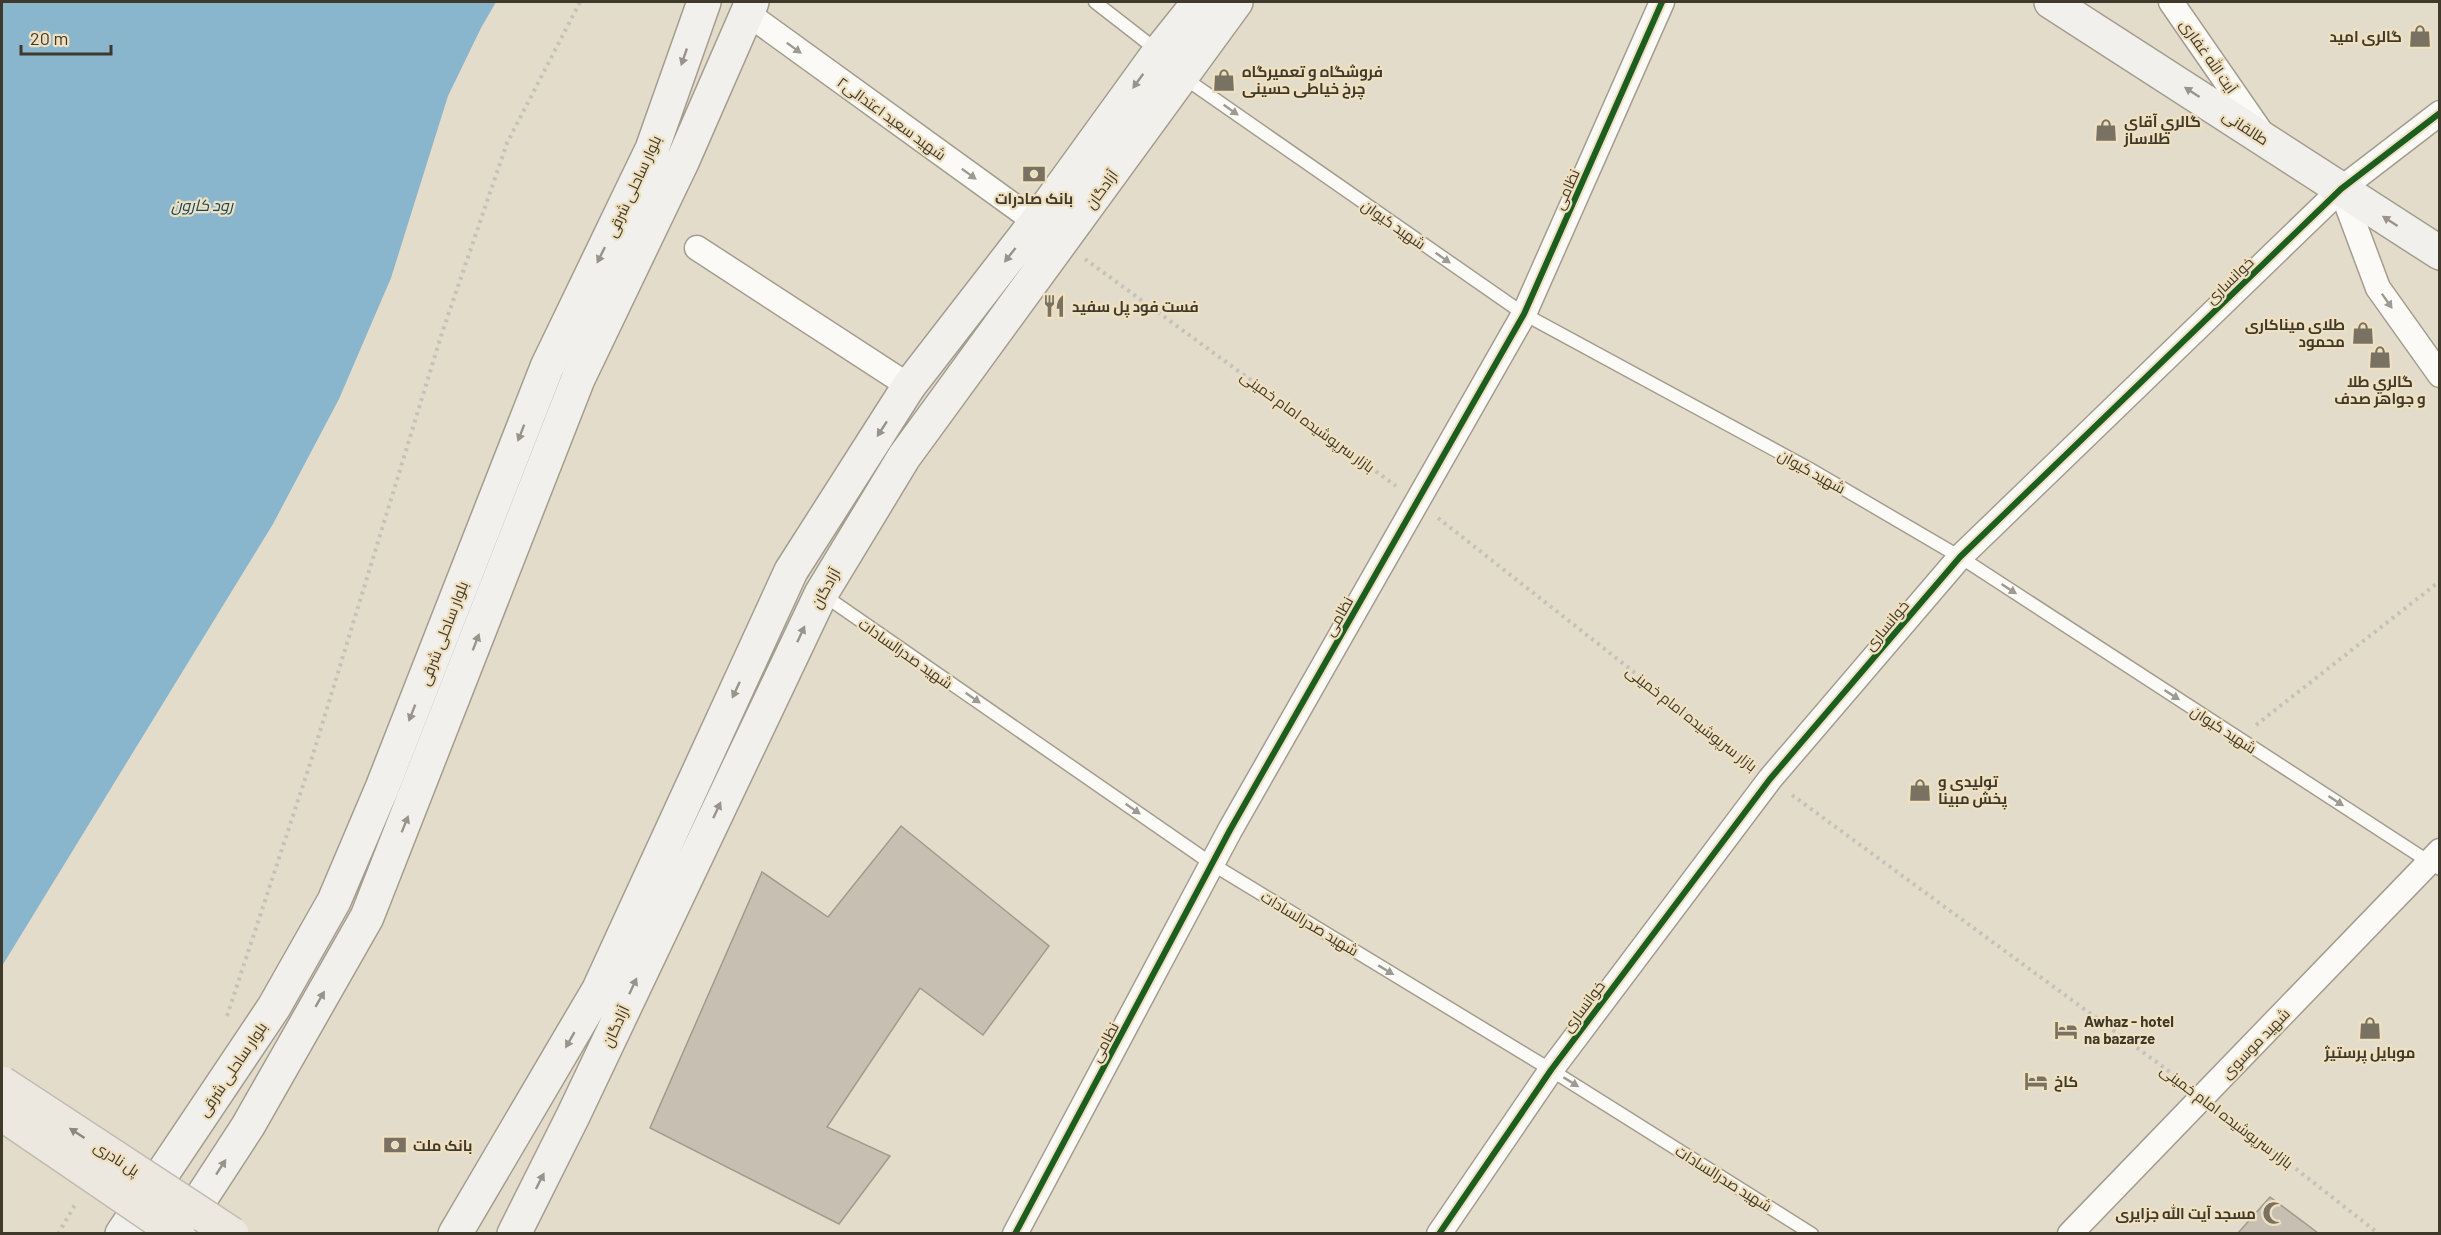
<svg xmlns="http://www.w3.org/2000/svg" width="2441" height="1235" viewBox="0 0 2441 1235" font-family="Barlow,Cairo,sans-serif">
	<style>
		.water { fill: #8ab6cd }
		.building { fill: #c6bfb2; stroke: #a19b8e; stroke-width: 1.5 }
		.lines { fill: none; stroke-linecap: round; stroke-linejoin: round }
		.service-casing { stroke: #a39d8f; stroke-width: 15 }
		.minor-casing { stroke: #a39d8f; stroke-width: 27 }
		.secondary-casing { stroke: #a39d8f; stroke-width: 36 }
		.path { stroke: #c5c2bb; stroke-width: 4; stroke-dasharray: 3 4.5; stroke-linecap: butt }
		.service { stroke: #fbfaf7; stroke-width: 12 }
		.minor { stroke: #fbfaf7; stroke-width: 24 }
		.secondary { stroke: #f2f0ec; stroke-width: 33 }
		.primary-bridge-casing { stroke: #c1bcb3; stroke-width: 36; stroke-linecap: butt }
		.primary-bridge { stroke: #ece8e0; stroke-width: 33 }
		.cycleway-casing { stroke: #efe0c0; stroke-width: 10 }
		.cycleway { stroke: #1b5e20; stroke-width: 6 }
		.oneway { fill: #9d9a92 }
		.oneway2 { fill: #98948c }
		.oneway3 { fill: #8d887d }
		.labels { text-anchor: middle; dominant-baseline: central; stroke-width: 4.5; stroke-linejoin: round; paint-order: stroke }
		.poi-label { font-size: 15px; font-weight: bold; fill: #3f392c; stroke: #efe0c0; text-anchor: start }
		.street-label { font-size: 15px; fill: #3f392c; stroke: #efe0c0 }
		.water-label { font-size: 16px; font-style: italic; fill: #134864; stroke: #efe0c0 }
	</style>
	<rect width="100%" height="100%" fill="#e4dcca"/>
	<!-- water -->
	<path class="water" d="M2,2H496L481,28L448,96L391,278L339,399L273,524L2,966Z"/>
	<!-- building -->
	<path class="building" d="M901,826L1049,946L983,1035L920,988L827,1127L890,1156L839,1224L650,1128L762,872L828,917Z
		M2270,1197L2318,1233H2238Z"/>
	<g class="lines">
		<!-- service casing -->
		<g class="service-casing">
			<path id="service" d="M1095,2L1158,51
				M1183,77L1524,314L1808,468L1960,557L2440,869
				M822,594L1212,864L1551,1070L1812,1234"/>
		</g>
		<!-- minor casing -->
		<g class="minor-casing">
			<path id="minor" d="M2171,2L2261,132
				M747,13L1036,222
				M2341,189L2378,288L2440,375
				M697,248L909,386
				M1015,1234L1230,830L1524,314L1662,2
				M1439,1234L1551,1070L1770,779L1960,557L2341,189L2440,113
				M2070,1234L2440,851"/>
		</g>
		<!-- secondary casing -->
		<g class="secondary-casing">
			<path id="secondary" d="M2051,2L2440,253
				M179,1232L248,1126L367,917L578,379L683,160L752,2
				M122,1234L274,1007L334,901L382,788L547,367L652,149L704,2
				M455,1234L599,989L791,571L909,386L1036,222L1159,52L1199,2
				M514,1234L573,1116L821,594L904,457L1236,2"/>
		</g>
		<!-- path -->
		<path class="path" d="M1085,259L1396,486
			M1438,518L1751,764
			M2256,725L2440,581
			M1792,795L2181,1080
			M227,1016L310,764L441,336L507,143L580,2
			M2225,1113L2379,1234
			M58,1234L76,1203"/>
		<!-- service -->
		<use href="#service" class="service"/>
		<!-- minor -->
		<use href="#minor" class="minor"/>
		<!-- secondary -->
		<use href="#secondary" class="secondary"/>
		<!-- primary-bridge casing -->
		<g class="primary-bridge-casing">
			<path id="primary-bridge" d="M2,1083L232,1234
				M2,1114L178,1234"/>
		</g>
		<!-- primary-bridge -->
		<use href="#primary-bridge" class="primary-bridge"/>
		<!-- cycleway casing -->
		<g class="cycleway-casing">
			<path id="cycleway" d="M1015,1234L1230,830L1524,314L1662,2
				M1439,1234L1551,1070L1770,779L1960,557L2341,189L2440,113"/>
		</g>
		<!-- cycleway -->
		<use href="#cycleway" class="cycleway"/>
	</g>
	<!-- one-way arrows -->
	<defs><path id="oneway-solid" d="M-6-.8H1V-3.2L6.5 0L1 3.2V.8H-6Z" transform="scale(1.5)"/></defs>
	<g class="oneway">
		<use href="#oneway-solid" transform="translate(794 48) rotate(36)"/>
		<use href="#oneway-solid" transform="translate(1231 110) rotate(35)"/>
		<use href="#oneway-solid" transform="translate(969 174) rotate(36)"/>
		<use href="#oneway-solid" transform="translate(1443 258) rotate(35)"/>
		<use href="#oneway-solid" transform="translate(2387 301) rotate(55)"/>
		<use href="#oneway-solid" transform="translate(2009 589) rotate(33)"/>
		<use href="#oneway-solid" transform="translate(2172 695) rotate(33)"/>
		<use href="#oneway-solid" transform="translate(973 698) rotate(35)"/>
		<use href="#oneway-solid" transform="translate(2336 801) rotate(33)"/>
		<use href="#oneway-solid" transform="translate(1133 809) rotate(35)"/>
		<use href="#oneway-solid" transform="translate(1386 970) rotate(31)"/>
		<use href="#oneway-solid" transform="translate(1571 1082) rotate(32)"/>
	</g>
	<g class="oneway2">
		<use href="#oneway-solid" transform="translate(684 57) rotate(109)"/>
		<use href="#oneway-solid" transform="translate(1138 81) rotate(126)"/>
		<use href="#oneway-solid" transform="translate(2192 92) rotate(-147)"/>
		<use href="#oneway-solid" transform="translate(2390 221) rotate(-147)"/>
		<use href="#oneway-solid" transform="translate(601 255) rotate(116)"/>
		<use href="#oneway-solid" transform="translate(1010 255) rotate(128)"/>
		<use href="#oneway-solid" transform="translate(882 429) rotate(123)"/>
		<use href="#oneway-solid" transform="translate(521 433) rotate(111)"/>
		<use href="#oneway-solid" transform="translate(801 634) rotate(-65)"/>
		<use href="#oneway-solid" transform="translate(476 642) rotate(-69)"/>
		<use href="#oneway-solid" transform="translate(736 690) rotate(115)"/>
		<use href="#oneway-solid" transform="translate(412 713) rotate(111)"/>
		<use href="#oneway-solid" transform="translate(717 810) rotate(-65)"/>
		<use href="#oneway-solid" transform="translate(405 824) rotate(-68)"/>
		<use href="#oneway-solid" transform="translate(633 986) rotate(-65)"/>
		<use href="#oneway-solid" transform="translate(320 999) rotate(-60)"/>
		<use href="#oneway-solid" transform="translate(570 1040) rotate(120)"/>
		<use href="#oneway-solid" transform="translate(221 1167) rotate(-57)"/>
		<use href="#oneway-solid" transform="translate(540 1181) rotate(-63)"/>
	</g>
	<use class="oneway3" href="#oneway-solid" transform="translate(77 1133) rotate(-147)"/>
	<!-- icons -->
	<defs>
		<g id="shop-bare" transform="scale(1.8)"><path d="M-5-2.5h2.3a2.7 3.5 0 0 1 5.4 0H5L5.5 6h-11ZM-1.5-2.5h3a1.5 2.3 0 0 0-3 0Z" fill="#797263" stroke="#efe0c0" stroke-width="2.5" paint-order="stroke"/></g>
		<g id="bank-bare" transform="scale(1.8)"><path d="M-6-4H6V4H-6ZM0-2.3a2.3 2.3 0 1 0 0 4.6a2.3 2.3 0 1 0 0-4.6Z" fill="#797263" stroke="#efe0c0" stroke-width="2.5" paint-order="stroke"/></g>
		<g id="restaurant-bare" transform="scale(1.8)"><path d="M-5-6h1v4h1v-4h1v4h1v-4h1v5L-1.5 .5V6h-2V.5L-5-1ZM5-6V6H3V1.5H1.5Q1.5-4 5-6Z" fill="#797263" stroke="#efe0c0" stroke-width="2.5" paint-order="stroke"/></g>
		<g id="hotel-bare" transform="scale(1.8)"><path d="M-6-4.5h1.5V1H6V5H4.5V3h-9V5H-6ZM-4 0a1.8 1.8 0 1 1 3.6 0ZM.5 0V-2.5h3Q6-2.5 6 0Z" fill="#797263" stroke="#efe0c0" stroke-width="2.5" paint-order="stroke"/></g>
		<g id="mosque-bare" transform="scale(1.8)"><path d="M3.5-4.9A6 6 0 1 0 3.5 4.9A5 5 0 1 1 3.5-4.9Z" fill="#797263" stroke="#efe0c0" stroke-width="2.5" paint-order="stroke"/></g>
	</defs>
	<g fill-rule="evenodd">
		<use href="#shop-bare" x="2420" y="36"/>
		<use href="#shop-bare" x="1224" y="80"/>
		<use href="#shop-bare" x="2106" y="130"/>
		<use href="#bank-bare" x="1034" y="174"/>
		<use href="#restaurant-bare" x="1054" y="306"/>
		<use href="#shop-bare" x="2363" y="333"/>
		<use href="#shop-bare" x="2380" y="357"/>
		<use href="#shop-bare" x="1920" y="790"/>
		<use href="#shop-bare" x="2370" y="1028"/>
		<use href="#hotel-bare" x="2066" y="1030"/>
		<use href="#hotel-bare" x="2036" y="1081"/>
		<use href="#bank-bare" x="395" y="1145"/>
		<use href="#mosque-bare" x="2274" y="1213"/>
	</g>
	<g class="labels">
		<!-- poi labels -->
		<g class="poi-label">
			<text x="2402" y="36" text-anchor="end">گالری امید</text>
			<text x="1242" y="71">فروشگاه و تعمیرگاه<tspan x="1242" dy="17">چرخ خیاطی حسینی</tspan></text>
			<text x="2124" y="121">گالري آقاي<tspan x="2124" dy="17">طلاساز</tspan></text>
			<text x="1034" y="198" text-anchor="middle">بانک صادرات</text>
			<text x="1072" y="306">فست فود پل سفید</text>
			<text x="2345" y="324" text-anchor="end">طلای میناکاری<tspan x="2345" dy="17">محمود</tspan></text>
			<text x="2380" y="381" text-anchor="middle">گالري طلا<tspan x="2380" dy="17">و جواهر صدف</tspan></text>
			<text x="1938" y="781">تولیدی و<tspan x="1938" dy="17">پخش مبینا</tspan></text>
			<text x="2084" y="1021">Awhaz - hotel<tspan x="2084" dy="17">na bazarze</tspan></text>
			<text x="2370" y="1052" text-anchor="middle">موبایل پرستیژ</text>
			<text x="2054" y="1081">کاخ</text>
			<text x="413" y="1145">بانک ملت</text>
			<text x="2256" y="1213" text-anchor="end">مسجد آیت الله جزایری</text>
		</g>
		<!-- street labels -->
		<g class="street-label">
			<text transform="translate(2209 56) rotate(55)">آیت الله غفاری</text>
			<text transform="translate(892 118) rotate(36)">شهید سعید اعتدالی۲</text>
			<text transform="translate(2246 127) rotate(33)">طالقانی</text>
			<text transform="translate(633 186) rotate(-65)">بلوار ساحلی شرقی</text>
			<text transform="translate(1101 189) rotate(-54)">آزادگان</text>
			<text transform="translate(1566 189) rotate(-66)">نظامی</text>
			<text transform="translate(1394 224) rotate(35)">شهید کیوان</text>
			<text transform="translate(2229 280) rotate(-44)">خوانساری</text>
			<text transform="translate(1308 421) rotate(36)">بازار سرپوشیده امام خمینی</text>
			<text transform="translate(1812 471) rotate(29)">شهید کیوان</text>
			<text transform="translate(825 588) rotate(-61)">آزادگان</text>
			<text transform="translate(1338 616) rotate(-60)">نظامی</text>
			<text transform="translate(1886 625) rotate(-50)">خوانساری</text>
			<text transform="translate(443 633) rotate(-69)">بلوار ساحلی شرقی</text>
			<text transform="translate(906 653) rotate(35)">شهید صدرالسادات</text>
			<text transform="translate(1692 718) rotate(38)">بازار سرپوشیده امام خمینی</text>
			<text transform="translate(2224 729) rotate(33)">شهید کیوان</text>
			<text transform="translate(1310 923) rotate(31)">شهید صدرالسادات</text>
			<text transform="translate(1583 1006) rotate(-53)">خوانساری</text>
			<text transform="translate(615 1026) rotate(-65)">آزادگان</text>
			<text transform="translate(1104 1042) rotate(-62)">نظامی</text>
			<text transform="translate(2255 1043) rotate(-46)">شهید موسوی</text>
			<text transform="translate(232 1069) rotate(-56)">بلوار ساحلی شرقی</text>
			<text transform="translate(2227 1116) rotate(37)">بازار سرپوشیده امام خمینی</text>
			<text transform="translate(117 1158) rotate(33)">پل نادری</text>
			<text transform="translate(1724 1178) rotate(32)">شهید صدرالسادات</text>
		</g>
		<!-- water labels -->
		<g class="water-label">
			<text x="202" y="204">رود کارون</text>
		</g>
	</g>
	<!-- border -->
	<rect width="2441" height="1235" fill="none" stroke="#3f392c" stroke-width="6"/>
	<!-- scale -->
	<path d="M21 45v9h90v-9" fill="none" stroke="#3f392c" stroke-width="3"/>
	<text x="30" y="45" font-size="18" fill="#3f392c" stroke="#efe0c0" stroke-width="4.5" paint-order="stroke">20 m</text>
</svg>
